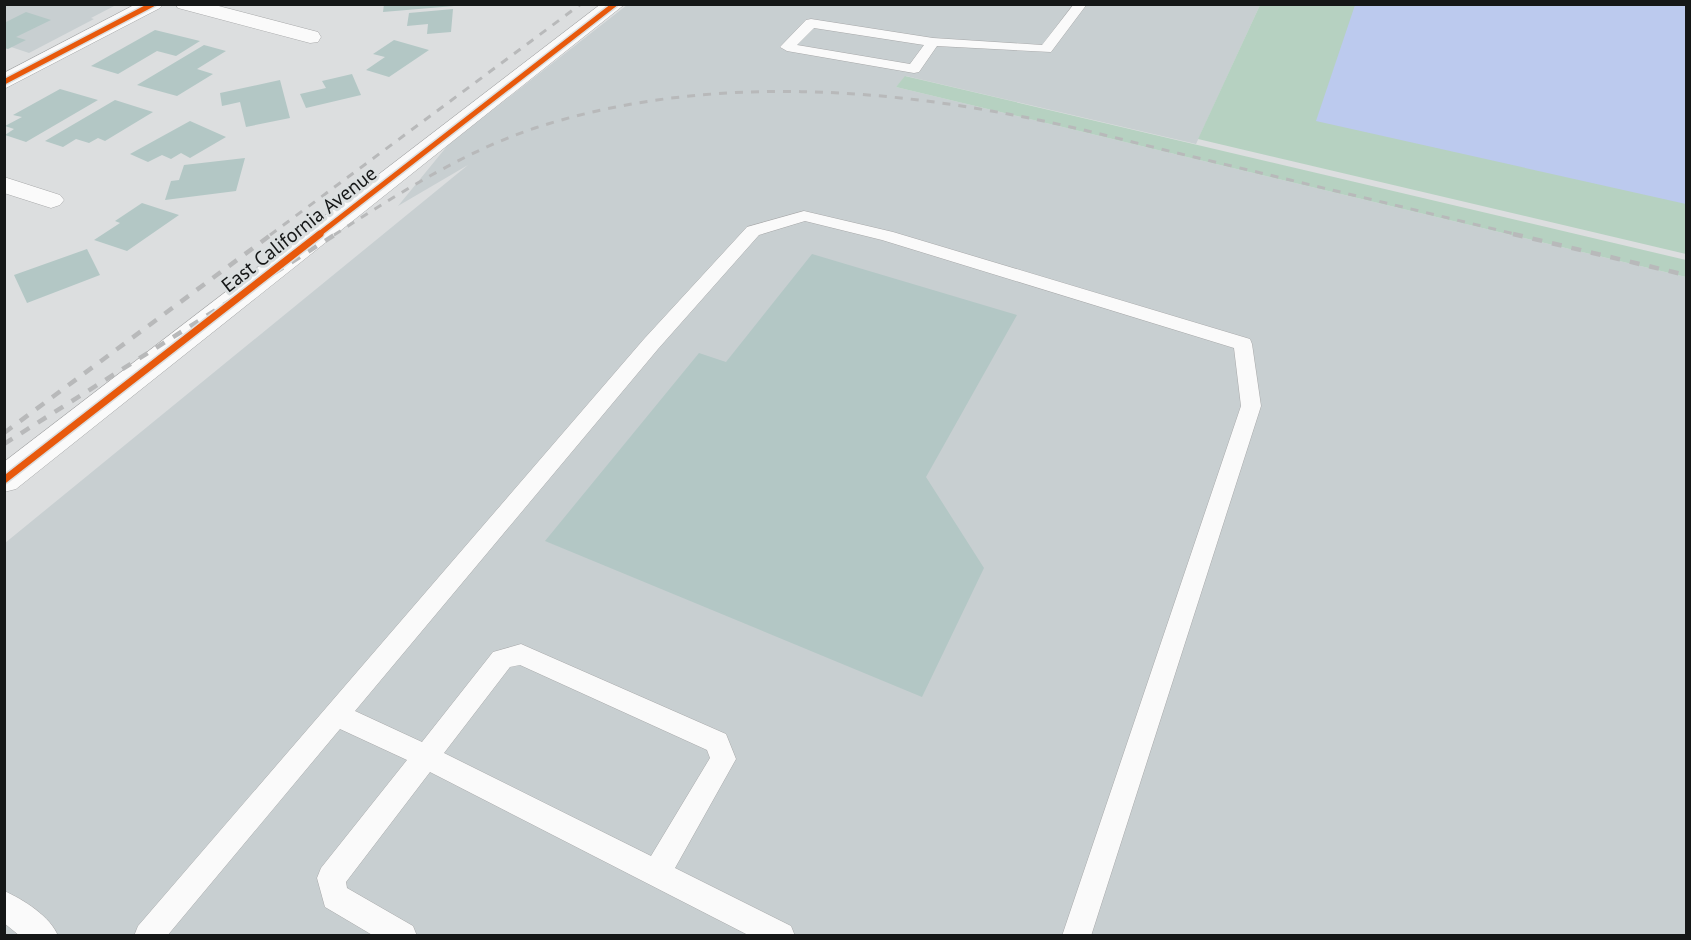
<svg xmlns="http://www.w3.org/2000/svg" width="1691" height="940" viewBox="0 0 1691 940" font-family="'PT Sans',sans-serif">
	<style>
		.built { fill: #c8cfd1 }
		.green { fill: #b6d1c1 }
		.water { fill: #bccaee }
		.building { fill: #b3c7c5 }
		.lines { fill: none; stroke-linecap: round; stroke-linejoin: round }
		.service-casing { stroke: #a8a9aa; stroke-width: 1 }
		.minor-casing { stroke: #a8a9aa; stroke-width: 1 }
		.service { fill: #fafafa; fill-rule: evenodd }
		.minor { fill: #fafafa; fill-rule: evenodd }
		.rail-far1 { stroke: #b8b9ba; stroke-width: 3; stroke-dasharray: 8 8; stroke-linecap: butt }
		.rail { stroke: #b8b9ba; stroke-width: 4.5; stroke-dasharray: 10 10; stroke-linecap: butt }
		.cycleway-far1-casing { stroke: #dbdfe0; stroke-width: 8 }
		.cycleway-casing { stroke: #dbdfe0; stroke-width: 10 }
		.cycleway-far1 { stroke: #e8590c; stroke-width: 5 }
		.cycleway { stroke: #e8590c; stroke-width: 7 }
		.labels { text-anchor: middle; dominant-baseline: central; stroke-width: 6; stroke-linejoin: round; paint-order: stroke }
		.street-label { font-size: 20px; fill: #151717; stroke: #dbdfe0 }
	</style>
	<rect width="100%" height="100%" fill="#dcdedf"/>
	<!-- built -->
	<path class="built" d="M5,5H116L91,18L94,19L29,53L5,45Z
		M627,5H1260L1196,144L906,76L896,87L1686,277V935L5,936V543L468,165L398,206L448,145Z"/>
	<!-- green -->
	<path class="green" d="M1260,5H1686V254L1198,139Z
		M905,76L1686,260V277L896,87Z"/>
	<!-- water -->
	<path class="water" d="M1355,5H1686V204L1316,121Z"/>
	<!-- building -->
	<path class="building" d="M384,4H454V6L383,12Z
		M453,9L451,32L427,34L428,24L407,26L409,13Z
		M26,12L51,20L16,37L26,40L8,49L4,48V23Z
		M155,30L200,41L176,56L157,51L118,74L91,66Z
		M394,40L429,50L389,77L366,70L385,57L373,54Z
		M204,45L226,51L197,69L213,74L177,96L137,85Z
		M352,74L361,95L306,108L300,94L326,88L322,81Z
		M280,80L290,118L246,127L240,102L222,106L220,93Z
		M60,89L98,100L26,142L5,135L14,129L5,126L22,117L13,115Z
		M115,100L153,112L105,141L98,138L89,143L76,139L63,147L45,141Z
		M190,121L226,137L190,158L181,153L171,159L162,155L148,162L130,154Z
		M245,158L236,191L165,200L171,181L179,180L184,165Z
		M142,203L179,215L127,251L94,240L120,223L115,221Z
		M87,249L100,275L27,303L14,275Z
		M812,254L1017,315L926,477L984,568L922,697L545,541L699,353L726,362Z"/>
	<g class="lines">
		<!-- service casing -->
		<g class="service-casing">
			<path id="service" d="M1074,4H1087L1051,52L937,46L919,72L914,73L787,51L780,47L806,20L811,19L933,38L1042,45ZM814,28L924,45L910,64L797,45Z
				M804,211L893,232L1250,339L1252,344L1261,406L1091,936H1062L1241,406L1234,348L882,240L805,221L759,235L658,349L355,711L422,742L493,652L521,644L726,734L736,759L675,868L791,926L795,936H750L430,772L346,882L347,888L413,926L417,936H374L325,907L317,878L321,868L407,760L340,729L167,936H134L138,926L644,339L747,227ZM520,665L707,750L710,758L651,856L444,753L510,667Z
				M4,891C23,899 51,917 58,936H20L4,923Z"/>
		</g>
		<!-- minor casing -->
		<g class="minor-casing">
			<path id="minor" d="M136,4H163L160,8L4,89V73Z
				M175,4H211L318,32L321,37L318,42L310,43L178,8Z
				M601,4H625L16,489L4,492V462Z
				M4,177L60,195L64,200L60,205L51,208L4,193Z"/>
		</g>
		<!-- service -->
		<use href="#service" class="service"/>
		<!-- minor -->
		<use href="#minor" class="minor"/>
		<!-- rail-far1 -->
		<path class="rail-far1" d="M270,235L581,4
			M334,235C398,194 463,152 535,128C688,78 858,85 1013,115C1074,126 1134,143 1194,157C1303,183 1411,209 1519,235"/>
		<!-- rail -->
		<path class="rail" d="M1513,234L1686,275
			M4,433L272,234
			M4,444L336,234"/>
		<!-- cycleway-far1 casing -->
		<g class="cycleway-far1-casing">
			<path id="cycleway-far1" d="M4,82L153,4
				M318,235L615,4"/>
		</g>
		<!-- cycleway casing -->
		<g class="cycleway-casing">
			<path id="cycleway" d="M4,480L320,234"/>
		</g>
		<!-- cycleway-far1 -->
		<use href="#cycleway-far1" class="cycleway-far1"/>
		<!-- cycleway -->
		<use href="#cycleway" class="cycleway"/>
	</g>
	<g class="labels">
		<!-- street labels -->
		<g class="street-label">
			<text transform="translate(299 229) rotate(-38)">East California Avenue</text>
		</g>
	</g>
	<!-- border -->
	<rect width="1691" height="940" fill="none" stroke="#151717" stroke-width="12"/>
</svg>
